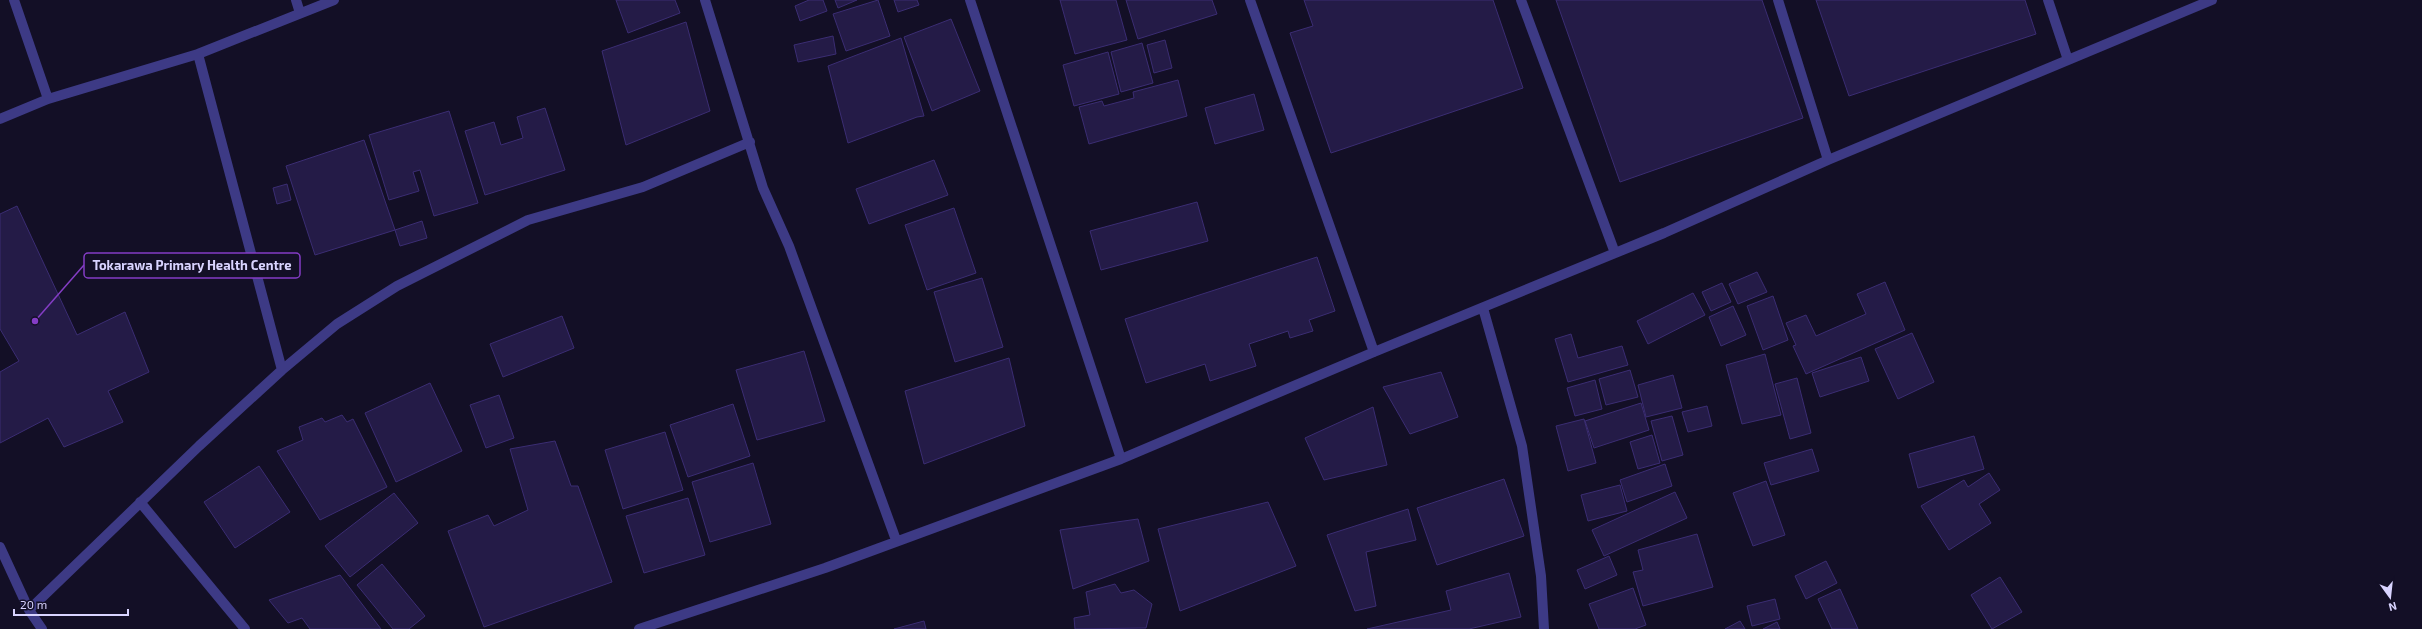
<svg xmlns="http://www.w3.org/2000/svg" width="2422" height="629" viewBox="0 0 2422 629" font-family="'Exo 2',sans-serif">
	<style>
		.building { fill: #241b47; stroke: #3b2d73 }
		.lines { fill: none; stroke-linecap: round; stroke-linejoin: round }
		.minor { stroke: #3d3a85; stroke-width: 10 }
		.leader { fill: none; stroke: #843dc5; stroke-width: 1.5 }
		.callout-dot { fill: #843dc5; stroke: #130f26; stroke-width: 1.5 }
		.callout { fill: #130f26; stroke: #843dc5; stroke-width: 1.5 }
		.callout-label { font-size: 13px; text-anchor: middle; font-weight: bold; fill: #d9d4ff }
	</style>
	<rect width="100%" height="100%" fill="#130f26"/>
	<!-- building -->
	<path class="building" d="M616,0H675L680,13L628,33Z
		M809,0H823L827,11L800,21L795,6Z
		M835,0H857L838,8Z
		M878,0L890,36L846,51L833,14Z
		M894,0H917L919,5L898,12Z
		M1060,0H1116L1127,40L1075,54Z
		M1126,0H1212L1217,14L1138,39Z
		M1304,0H1493L1523,88L1331,153L1290,33L1313,26Z
		M1556,0H1762L1803,118L1620,182Z
		M1816,0H2025L2036,34L1849,96Z
		M951,19L980,91L932,111L904,37Z
		M686,22L710,111L626,145L602,51Z
		M833,36L836,54L798,62L794,45Z
		M901,38L924,116L917,117L848,143L828,66Z
		M1165,40L1172,68L1154,73L1147,45Z
		M1142,43L1153,83L1121,92L1111,52Z
		M1108,52L1119,94L1074,106L1063,65Z
		M1178,80L1187,116L1089,144L1079,107L1102,101L1104,106L1134,98L1133,92Z
		M1254,94L1264,130L1215,144L1205,108Z
		M545,108L565,170L485,195L465,131L494,122L501,145L523,138L517,117Z
		M449,111L478,203L434,216L420,170L413,172L419,191L389,200L369,135Z
		M364,140L395,230L315,255L286,166Z
		M934,160L948,195L869,224L856,189Z
		M287,184L291,200L277,204L273,188Z
		M1197,202L1208,241L1101,270L1090,231Z
		M17,206L77,335L125,312L149,372L108,391L123,422L64,447L48,418L0,443V372L19,361L0,329V214Z
		M954,208L976,273L927,290L905,225Z
		M422,221L427,238L400,246L395,230Z
		M1317,257L1335,311L1309,320L1313,331L1290,338L1288,331L1249,344L1256,366L1210,381L1205,364L1146,383L1125,319Z
		M1757,272L1767,292L1738,304L1729,284Z
		M982,278L1003,347L955,362L934,292Z
		M1885,282L1905,330L1806,374L1793,346L1796,345L1786,323L1806,315L1816,336L1866,314L1857,294Z
		M1722,283L1731,302L1711,311L1702,292Z
		M1693,293L1705,315L1648,344L1637,321Z
		M1773,296L1788,340L1763,350L1747,306Z
		M1733,306L1746,335L1721,346L1709,317Z
		M562,316L574,348L503,377L490,344Z
		M1912,333L1934,382L1898,399L1875,349Z
		M1571,334L1578,358L1622,346L1628,365L1568,382L1555,339Z
		M804,351L825,421L757,440L736,370Z
		M1765,354L1781,415L1742,424L1726,365Z
		M1861,357L1869,381L1820,397L1812,373Z
		M1009,358L1025,426L924,464L905,391Z
		M1630,370L1638,397L1606,405L1599,379Z
		M1441,372L1458,417L1410,434L1383,387Z
		M1673,375L1682,408L1646,417L1638,385Z
		M1797,378L1811,433L1790,439L1775,384Z
		M1595,380L1602,409L1575,416L1567,388Z
		M430,383L462,451L396,482L365,413Z
		M499,395L514,438L486,448L470,405Z
		M1641,403L1649,430L1594,448L1585,421Z
		M733,404L750,456L688,477L670,425Z
		M1707,406L1712,426L1688,432L1682,412Z
		M1373,407L1387,465L1324,480L1305,438Z
		M342,415L347,422L353,419L387,487L320,520L277,451L303,440L299,427L322,418L325,422Z
		M1672,416L1683,455L1662,461L1651,421Z
		M1584,419L1596,463L1568,471L1556,426Z
		M665,432L683,490L623,509L605,450Z
		M1652,435L1660,463L1638,469L1630,442Z
		M1974,436L1984,469L1918,488L1909,454Z
		M555,441L571,486H578L612,582L484,627L448,531L488,515L494,526L528,510L510,449Z
		M1812,449L1819,471L1771,485L1764,463Z
		M753,463L771,524L710,542L692,482Z
		M1665,464L1672,486L1627,502L1620,480Z
		M259,466L290,512L235,548L204,502Z
		M1989,473L2000,490L1979,504L1991,523L1949,550L1921,506L1964,480L1968,487Z
		M1504,479L1524,536L1437,565L1417,508Z
		M1766,481L1785,535L1753,546L1733,493Z
		M1620,485L1627,511L1588,521L1581,495Z
		M1675,492L1687,518L1604,556L1592,530Z
		M394,493L418,523L350,577L325,546Z
		M688,498L705,555L644,573L626,516Z
		M1268,502L1296,566L1180,611L1158,529Z
		M1408,509L1416,540L1366,552L1376,606L1355,611L1327,535Z
		M1138,519L1149,561L1073,589L1060,530Z
		M1697,534L1713,587L1643,606L1633,572L1643,570L1638,550Z
		M1609,556L1617,575L1585,589L1577,570Z
		M1826,561L1837,583L1806,599L1795,576Z
		M382,564L425,616L409,629H393L357,585Z
		M1509,573L1521,617L1469,629H1367L1451,610L1446,591Z
		M340,575L381,629H310L302,618L288,623L269,600Z
		M2000,577L2022,612L1992,629L1971,595Z
		M1115,584L1121,593L1134,590L1152,604L1146,628L1075,629L1074,618L1090,615L1086,592Z
		M1633,588L1646,625L1635,629H1599L1589,604Z
		M1840,589L1858,629H1832L1818,599Z
		M1775,599L1780,619L1752,626L1747,606Z
		M924,621L926,629H894Z
		M1740,621L1745,629H1725Z
		M1777,622L1780,629H1763Z"/>
	<g class="lines">
		<!-- minor -->
		<path class="minor" d="M14,0L48,99
			M296,0L300,13
			M705,0L763,188L789,246L896,540
			M970,0L1121,459
			M1250,0L1374,352
			M1521,0L1615,253
			M1778,0L1828,160
			M2048,0L2068,60
			M198,54L282,370
			M0,119L48,99L198,54L334,0
			M1483,308L1522,446L1541,576L1544,629
			M140,502L245,629
			M0,547L29,610L42,629
			M29,610L199,446L282,370L337,324L397,286L528,220L643,187L750,142
			M639,629L825,568L1121,459L1374,352L1664,233L1828,160L2212,0"/>
	</g>
	<!-- callouts -->
	<path class="leader" d="M35 321L84 265"/>
	<circle class="callout-dot" cx="35" cy="321" r="4"/>
	<rect class="callout" x="84" y="253" width="216" height="25" rx="4"/>
	<g class="callout-label">
		<text x="192" y="270">Tokarawa Primary Health Centre</text>
	</g>
	<!-- north arrow -->
	<g transform="translate(2390 597) rotate(165)" stroke="#130f26" stroke-width="3" paint-order="stroke">
	<path d="M0-3L7 15L0 10L-7 15Z" fill="#d9d4ff"/>
	<text y="-6" font-size="11" font-weight="bold" text-anchor="middle" fill="#d9d4ff">N</text>
	</g>
	<!-- scale -->
	<path d="M14 609v6h114v-6" fill="none" stroke="#d9d4ff" stroke-width="2"/>
	<text x="20" y="609" font-size="12" fill="#d9d4ff" stroke="#130f26" stroke-width="3" paint-order="stroke">20 m</text>
</svg>
